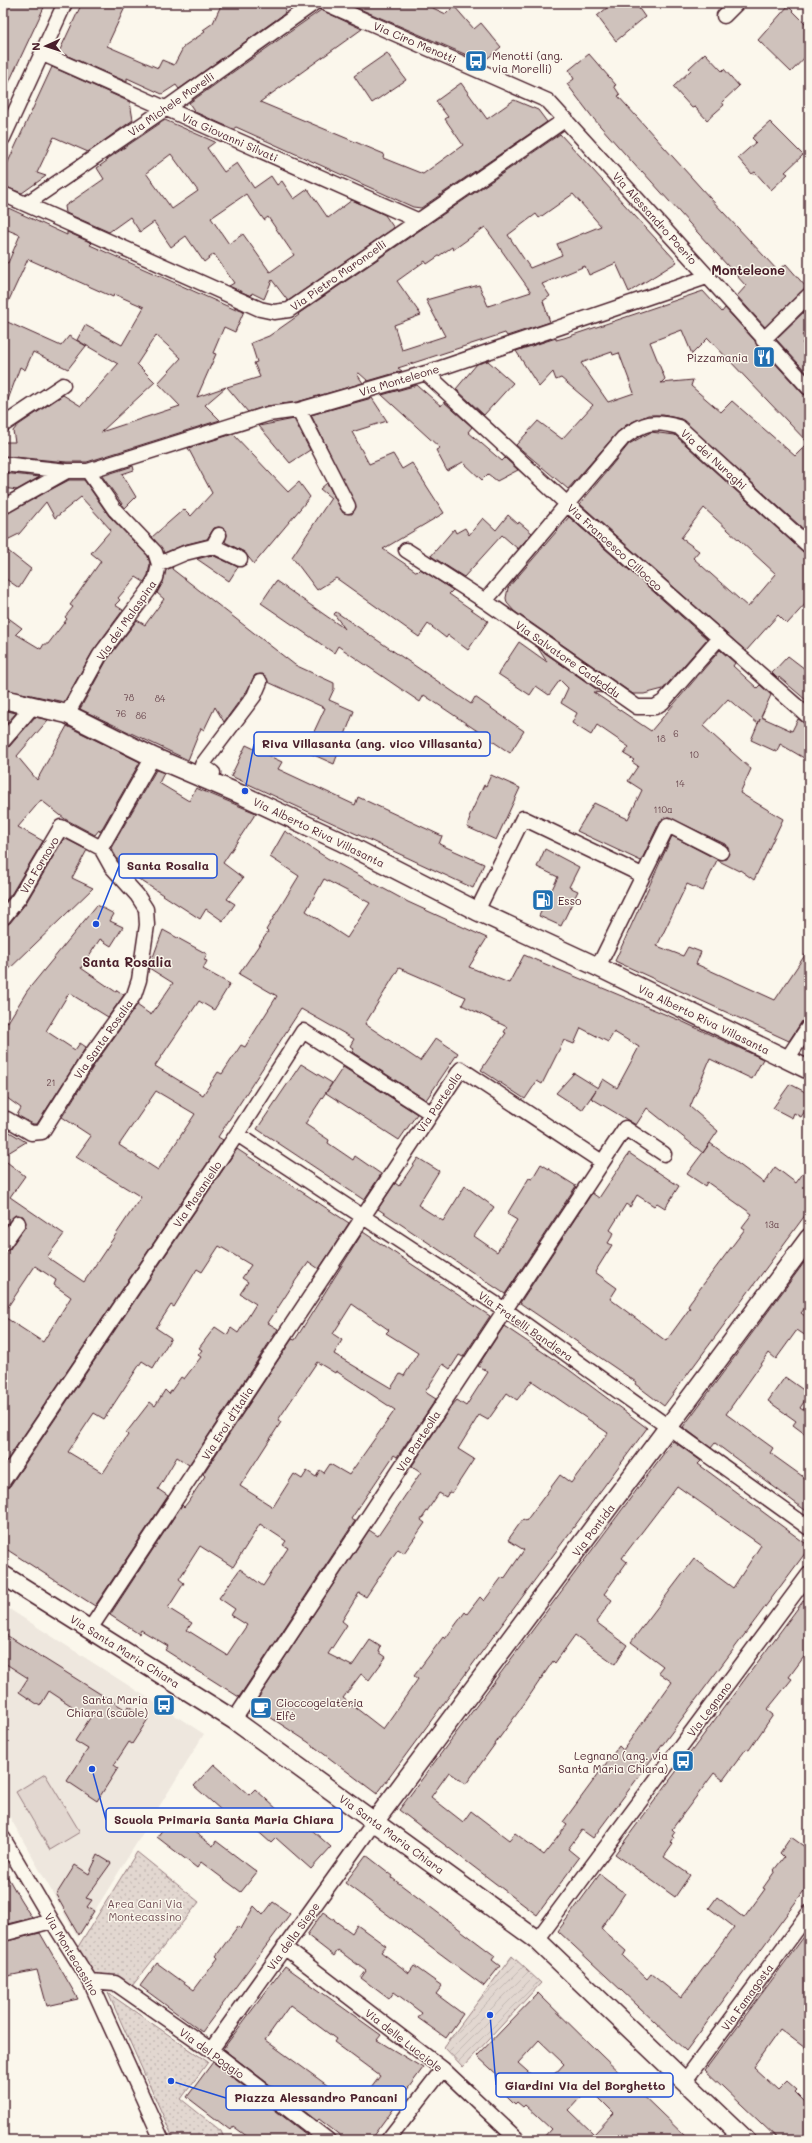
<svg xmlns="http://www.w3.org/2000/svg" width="812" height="2143" viewBox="0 0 812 2143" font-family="Mali,sans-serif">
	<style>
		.built { fill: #eee7de }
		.grass { fill: url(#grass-dots); stroke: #967b7e }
		.garden { fill: url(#garden-furrows); stroke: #967b7e }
		.pitch { fill: #e2d7d0; stroke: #967b7e }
		.building { fill: #cfc2bc; stroke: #4a1f2b; fill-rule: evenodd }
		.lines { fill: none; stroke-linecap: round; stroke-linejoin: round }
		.minor-casing { stroke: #4a1f2b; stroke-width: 17 }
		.tertiary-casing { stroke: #4a1f2b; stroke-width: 21 }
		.minor { stroke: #fbf7ec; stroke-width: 14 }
		.tertiary { stroke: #fbf7ec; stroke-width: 18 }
		.labels { text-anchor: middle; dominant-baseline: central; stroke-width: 3; stroke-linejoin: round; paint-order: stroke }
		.number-label { font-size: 9px; fill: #6b484f }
		.street-label { font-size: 11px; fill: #4a1f2b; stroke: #fbf7ec }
		.poi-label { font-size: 11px; fill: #4a1f2b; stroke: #fbf7ec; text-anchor: start }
		.park-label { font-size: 11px; fill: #704d54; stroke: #fbf7ec }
		.quarter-label { font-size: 13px; font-weight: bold; fill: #4a1f2b; stroke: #fbf7ec }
		.leader { fill: none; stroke: #1d4ed8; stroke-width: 1.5 }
		.callout-dot { fill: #1d4ed8; stroke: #fbf7ec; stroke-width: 1.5 }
		.callout { fill: #fbf7ec; stroke: #1d4ed8; stroke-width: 1.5 }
		.callout-label { font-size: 12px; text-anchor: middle; font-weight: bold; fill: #4a1f2b }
	</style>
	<defs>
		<pattern id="grass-dots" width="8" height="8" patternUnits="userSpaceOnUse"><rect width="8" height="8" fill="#e2d7d0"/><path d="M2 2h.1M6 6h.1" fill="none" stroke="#c3b8b3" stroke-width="1.8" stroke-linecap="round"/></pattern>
		<pattern id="garden-furrows" width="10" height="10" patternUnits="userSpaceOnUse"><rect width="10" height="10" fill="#e2d7d0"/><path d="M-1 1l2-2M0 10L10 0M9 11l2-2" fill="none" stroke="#c3b8b3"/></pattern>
	</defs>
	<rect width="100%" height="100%" fill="#fbf7ec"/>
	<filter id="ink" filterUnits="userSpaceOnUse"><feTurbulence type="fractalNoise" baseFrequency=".025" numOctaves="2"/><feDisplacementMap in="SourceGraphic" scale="8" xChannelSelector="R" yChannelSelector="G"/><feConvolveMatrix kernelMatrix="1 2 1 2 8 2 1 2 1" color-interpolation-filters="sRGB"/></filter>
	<g filter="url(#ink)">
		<!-- built -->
		<path class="built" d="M3,1605L204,1734L78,1938L3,1805Z"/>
		<!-- grass -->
		<path class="grass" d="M137,1852L199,1902L132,1986L116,1979L94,1976L76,1950Z
			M108,1993L208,2062L181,2099L221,2131L225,2140H174Z"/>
		<!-- garden -->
		<path class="garden" d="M512,1956L541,1983L463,2067L444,2047Z"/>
		<!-- pitch -->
		<path class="pitch" d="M45,1774L80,1832L50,1850L16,1792Z"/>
		<!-- building -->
		<path class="building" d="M3,3H46L3,95Z
			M82,3H127L107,46L158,68L162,60L174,65L184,46L205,32L203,30L213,23L222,3H288L284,14L179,89L176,85L162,94L127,78V82L59,52Z
			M346,3H422L446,14L454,6L474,29L481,23L501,47L483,62Z
			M613,3H635L645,17L616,41L597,16Z
			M788,6L809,27V53L791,72L758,40Z
			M321,10L362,29L260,102L384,154L383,158L423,174L463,145L445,119L448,117L436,101L461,83L487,119L514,100L538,110L547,122L421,208L413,207L236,127L233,129L195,112L189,103Z
			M387,53L406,80L372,103L354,76Z
			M705,53L722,71L724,69L739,86L722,102L724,105L707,120L695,107L692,108L673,87L691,70L689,68Z
			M589,54L616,85L614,86L620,95L618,96L710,198L778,271L786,264L806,287L765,327L737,296L746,286L642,171L641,172L593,118L567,84L574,79L569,70Z
			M52,67L130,102L133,120L88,152L54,137L37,173L46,176L22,193L3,186V173Z
			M165,120L215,142L207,148L224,172L237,163L254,188L271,176L277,185L282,181L294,199L308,189L328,218L352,200L385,215L394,228L288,301L272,280L264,299L252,293L251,296L229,286L234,283L214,254L204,262L186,236L171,247L154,222L140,232L130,217L109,232L66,213L65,206L104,179L97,168L108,160H106ZM171,154L198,191L172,209L146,173ZM246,194L264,220L268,217L294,255L270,272L243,234L229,244L211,218Z
			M770,122L803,155L785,172L788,174L771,190L755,172L752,174L738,158L756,142L752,138Z
			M560,134L677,262L629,292L616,263L589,275L585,266L542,284L550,296L543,301L550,322L507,336L505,333L398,368L402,371L368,381L359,373L357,374L363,383L297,402L267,406L248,412L227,387L260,377L254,363L257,362L251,343L269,336L299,315L298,314ZM573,194L601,226L557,244L562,255L530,268L508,235L536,214L539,218ZM485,227L531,292L488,306L479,285L426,300L445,336L402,350L394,325L421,315L397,281L425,261L427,264L452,247L453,250Z
			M3,203L6,205L4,206L67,235V232L92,243L90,245L236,310L234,307L244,311L235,332L224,327L213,353L216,354L197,397L226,387L205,405L220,420L87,462H67L3,456V442H15L13,431L17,426L63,395L81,406L118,364L77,340L85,325L122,345L144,307L114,294L113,297L28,259L3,313V261L8,263L20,235L3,228ZM156,335L181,358L158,383L180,406L101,432L155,382L137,364Z
			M703,291L722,312L725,308L755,341L757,346L761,348L803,394L809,396V534L681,419L663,415H648L626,425L617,433L568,489L516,445L538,421L562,439L593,405L561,378L556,380L553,372L539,387L516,351L556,338V340L564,338ZM682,330L692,354L708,338L808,443L795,456L732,401L721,412L691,386L693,380L661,383L665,379L650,342ZM612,352L613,355L619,353L634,393L608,402L581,363Z
			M809,307V329L802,335L806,340L802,343L809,350V375L776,339Z
			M3,320L61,346L69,336L86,346L68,369L33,352L25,370L20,367L5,408H3Z
			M488,361L513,383L484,415L456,389L477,364Z
			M417,385L441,406L444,402L472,427L468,432L502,461L505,458L518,470L497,481L488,474L482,480L463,462L447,471L436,450L440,448L382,395Z
			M372,398L387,421L352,432L369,464L393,454L402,469L412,463L444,513L383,549L417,572L420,569L453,590L449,594L488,621L468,650L448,635L446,638L428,624L419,637L336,578L317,590L292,557L331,498L320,489L327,483L343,513L352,514L356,507L311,415Z
			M294,419L310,450L290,463L259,426Z
			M651,432L675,435L803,552L809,554V600L787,624L778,615L746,651L580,504L629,444ZM704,508L776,574L748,607L693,558L699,551L681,538Z
			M233,434L288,492L299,482L310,497L254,564L244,552L225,542L227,535L226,531L219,527L214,528L207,539L183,545L164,553L152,537L184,509L191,516L212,493L188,448Z
			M133,466L134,470L122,474L136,497L125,508L102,476Z
			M3,473L40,477L17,490L3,488Z
			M69,480H84L109,516L148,556L150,564L148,575L144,582L136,577L118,598L120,600L115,605L123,610L93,651L64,702L3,689V614L22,628L16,634L41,649L44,644H48L67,619L65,617L73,607L70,605L101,561L91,553L111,530L81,497L55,518L46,502L19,534L3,542V515Z
			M508,515L518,524L519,522L532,533L518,549L502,535L464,577L431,556L454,529L456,533L465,528L469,535L483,518L496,530Z
			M569,517L707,639L663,689L644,694H633L514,611L507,603L506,598L508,588Z
			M3,547L31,569L19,588L3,577Z
			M212,555L238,567L229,581L197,559Z
			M173,567L172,569L295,665L334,683V689L329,700L354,711L334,764L305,751L325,708L268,682L263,674L255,675L248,689L224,722L215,707L204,730L201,728L188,760L80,709L107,660L137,620L145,625L164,599L157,593L163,582L166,570Z
			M276,581L345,629L334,614L336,612L471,704L475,697L524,731L510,753L424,695L420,702L338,646L334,653L261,603Z
			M519,642L547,662L538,648L602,693L593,692L651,731L720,650L735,663L733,666L757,688L760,685L771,695L761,717L792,731L798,719L809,725V761L780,744L777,752L751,740L760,719L758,724L728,699L703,726L751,769L740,793L783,819L754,880L740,870L739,871L717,860L703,891L687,884L657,946L683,956L688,947L701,952L696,964L775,1000L809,949V1018L802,1021L789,1041L615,961L672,836L718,860L726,859L729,851L725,844L668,817L660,821L641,861L577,831L594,803L628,819L642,790L628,781L638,766L632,762L634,760L624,754L629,747L597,725L591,735L572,723L577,713L561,703L568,688L560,680L549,695L536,686L530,695L498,674Z
			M788,656L809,672V706L806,703L807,701L779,677L778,679L772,673Z
			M3,710L16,713L3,728Z
			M35,717L48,720L17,756L37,780L67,726L140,762L100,832L99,830L95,835L65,819L41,800L18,827L43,841L12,893L3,904V749L9,747Z
			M246,745L282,762L278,769L355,805L358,797L442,836L439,844L484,864L473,888L231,776Z
			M156,770L164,773L159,783L189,801L196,788L256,813L223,863L243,878L227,899L235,904L223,921L206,909L200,919L137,878L119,862L111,848Z
			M491,775L520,788L496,840L467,827L470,818L469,817L484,785L486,786Z
			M285,831L327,858L408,902L487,938L469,967L509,983L524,955L681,1021L763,1059L752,1079L710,1059L690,1107L718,1131L703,1153L647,1108L636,1125L591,1098L596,1090L582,1110L556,1093L574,1073L598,1088L603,1079L617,1088L639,1047L614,1032L608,1042L581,1028L574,1044L564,1040L542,1084L537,1081L525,1099L481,1070L506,1033L504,1032L507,1027L462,1005L466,997L399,968L365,1024L420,1061L436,1038L458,1053L426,1100L352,1052L354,1049L350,1046L354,1039L301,1009L218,1137L223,1140L3,1466V1316L43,1342L71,1297L54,1285L56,1280L35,1266L3,1314V1252L10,1249L26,1223L23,1216L15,1215L3,1229V1159L25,1176L10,1197L64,1234L47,1257L84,1282L141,1197L76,1157L91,1136L62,1117L95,1064L137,1005L151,1015L173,983L149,968L163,930L207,954L204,960L207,961L203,969L230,984L214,1010L199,1001L155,1066L203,1095L218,1072L222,1074L241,1045L245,1047L277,996L239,974L268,932L266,930L299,876L270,857ZM324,879L370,903L347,938L306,911ZM156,1091L195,1114L158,1170L119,1145Z
			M64,838L87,850L72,878L93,888L3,975V926L10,923L26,903Z
			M545,849L579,867L569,887L578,891L561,926L539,916L558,877L537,867Z
			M97,905L114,914L110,921L123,927L111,946L100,939L81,968L116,992L117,990L124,995L108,1017L69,993L46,1031L75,1050L80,1043L86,1047L37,1124H33L17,1115L21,1108L3,1095V1018L8,1022L27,991Z
			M301,1064L332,1083L305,1124L329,1140L328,1143L353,1160L355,1156L381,1174L364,1200L257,1129Z
			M343,1067L417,1114L399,1140L326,1093Z
			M790,1084L809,1094V1105L801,1117L794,1113L792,1118L773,1108Z
			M3,1128L26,1142L3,1156Z
			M710,1143L764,1183L775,1167L796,1183L809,1165V1210L664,1406L635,1384L636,1382L520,1303L592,1193L599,1198L629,1153L679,1186L665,1208L657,1203L654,1206L637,1195L630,1207L626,1204L610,1230L614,1233L608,1243L612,1245L595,1272L617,1288L610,1299L666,1341L690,1308L688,1307L690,1302L745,1229L742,1227L752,1214L707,1182L705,1186L687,1174Z
			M237,1149L349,1223L319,1269L309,1262L296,1280L268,1323L278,1329L189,1465L177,1457L158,1489L168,1496L95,1606L3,1547V1489L10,1486ZM219,1246L251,1265L242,1278L248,1282L240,1294L256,1304L238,1333L231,1328L227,1335L215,1327L199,1348L202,1350L198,1355L201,1357L184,1379L181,1377L169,1394L165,1390L155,1406L150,1402L126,1433L128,1435L103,1473L68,1452L94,1413L104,1419L142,1361L153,1368L171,1338L156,1328L171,1305L174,1307L197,1269L202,1272Z
			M418,1158L439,1171L418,1205L443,1221L465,1186L494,1207L474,1236L497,1252L517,1220L507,1214L529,1178L532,1179L541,1164L576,1186L505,1294L378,1209L395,1183L399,1186Z
			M363,1232L490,1316L463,1357L459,1355L450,1369L443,1364L425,1392L436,1399L397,1457L394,1455L351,1519L355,1521L239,1697L165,1650L168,1646L141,1630L139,1634L110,1615L182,1505L184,1507L188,1502L205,1476L203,1474L292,1339L295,1340ZM352,1304L389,1330L386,1333L418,1353L404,1376L400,1374L391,1388L334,1354L342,1340L333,1334ZM317,1362L335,1373L336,1371L395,1410L349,1475L330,1464L324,1473L320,1470L316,1477L307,1471L302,1479L294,1474L273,1507L240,1486L281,1422L278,1420ZM260,1524L286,1541L283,1545L288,1548L263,1586L240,1569L219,1598L235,1609L231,1615L247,1625L227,1655L187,1630L192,1623L168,1608L184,1583L179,1579L200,1546L233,1567Z
			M809,1256V1303L801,1313L809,1319V1338L797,1330L776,1359L769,1353L726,1414L773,1448L770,1453L809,1481V1513L715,1443L711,1448L683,1427Z
			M504,1326L568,1369L647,1428L377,1794L308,1742L253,1706L369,1530L378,1536L421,1472L412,1466L450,1408L457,1400L466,1406L488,1372L478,1366ZM532,1381L608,1433L571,1483L560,1475L526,1521L523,1519L508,1540L524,1550L504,1579L502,1577L484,1601L480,1597L467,1614L465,1612L445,1639L443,1637L414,1676L418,1679L383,1729L343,1698L361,1674L369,1680L386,1657L379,1652L381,1647L370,1640L352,1666L328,1654L347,1625L342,1621L359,1593L366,1597L398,1549L404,1553L425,1523L421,1520L439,1493L446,1497L449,1492L452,1493L474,1459L458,1449L479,1415L488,1420L507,1393L517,1400Z
			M785,1377L809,1394L800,1408L803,1410L809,1402V1437L793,1425L796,1421L768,1401Z
			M673,1441L701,1461L698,1464L809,1546V1548L593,1838L582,1830L568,1849L579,1858L537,1915L399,1810ZM677,1486L761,1545L733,1588L694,1559L631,1642L663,1666L658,1672L672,1682L623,1750L619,1746L563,1822L567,1825L544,1855L515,1833L509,1840L471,1811L463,1822L431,1797L449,1772L466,1784L524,1704L553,1661L555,1663L575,1635L615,1664L627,1645L596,1622L612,1600L604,1594L627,1562L622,1558Z
			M809,1593V1650L789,1677L792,1679L767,1710L773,1715L749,1750L746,1749L723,1780L714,1773L672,1829L675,1832L672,1836L674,1838L671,1842L673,1844L664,1857L690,1875L675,1897L615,1854Z
			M3,1633L126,1710L128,1706L148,1719L132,1744L129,1742L114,1765L118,1768L97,1801L67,1781L88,1749L75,1741L90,1718L49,1691L40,1706L19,1692L28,1678L3,1662Z
			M214,1764L249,1795L255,1789L290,1821L295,1815L331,1847L311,1869L276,1838L271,1843L236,1812L230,1818L194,1786Z
			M173,1816L213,1846L216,1841L257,1872L241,1892L201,1862L197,1868L157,1837Z
			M791,1837L809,1850V1884L686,2051L558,1931L600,1874L625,1893L601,1929L626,1951L623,1956L647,1979L651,1974L681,1998L734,1927L709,1908L717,1897L744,1918L765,1889L763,1888L775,1871L774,1870L784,1857L780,1853Z
			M98,1855L111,1863L86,1898L92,1900L87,1907L94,1911L79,1935L56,1895L75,1865L89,1874Z
			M366,1855L393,1876L392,1878L495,1956L492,1960L500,1966L484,1986L345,1883Z
			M3,1869L20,1899L32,1918L3,1925Z
			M273,1902L290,1914L202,2032L140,1986L157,1963L194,1990L218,1958L216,1956L238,1926L241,1929L254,1906L263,1915Z
			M323,1912L352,1933L357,1925L386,1946L381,1952L409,1973L414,1966L442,1986L436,1994L463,2014L446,2038L418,2018L422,2013L394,1992L389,1999L361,1978L366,1971L338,1950L334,1956L307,1935Z
			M809,1930V2051L780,2029L753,2067L778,2090L787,2081L797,2090L795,2092L809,2106V2140H779L705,2070Z
			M40,1933L78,1999L47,2006L37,1970L3,1977V1942Z
			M285,1966L381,2035L377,2040L423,2068L370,2140H346L319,2119L317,2121L223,2049ZM290,2005L336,2039L334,2042L380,2076L357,2107L265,2040Z
			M538,1993L600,2054L689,2140H541L551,2129L525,2105L523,2107L517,2102L515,2104L497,2086L503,2080L477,2056ZM539,2040L564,2064L544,2086L518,2063ZM589,2088L614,2113L594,2134L569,2110Z
			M213,2062L307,2135L303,2140H252L233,2126L230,2130L187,2097Z"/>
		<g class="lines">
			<!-- minor casing -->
			<g class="minor-casing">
				<path id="minor" d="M325,3L548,101L809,388
					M724,16L737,3
					M43,54L417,220
					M3,138L65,3
					M3,194L260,309L274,312L289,310L566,119
					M26,204L165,109L314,3
					M763,340L809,295
					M426,373L567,504L809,717
					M299,410L348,506
					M3,425L63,385
					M3,464L67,471H88L268,414L299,410L426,373L707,277
					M3,507L67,471
					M213,546L219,535
					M406,550L485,601L637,707H655L663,702L719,638
					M159,564L185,553L213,546L240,559
					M485,601L623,438C644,422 653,420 679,427L809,546
					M67,714L100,655L149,590L156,578L159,564L155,552L115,510L88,471
					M3,741L33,706
					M207,781L213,773L202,765L254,696L260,682
					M101,848L153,757
					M477,911L523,818L642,875
					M3,918L19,898L61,827L101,848
					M598,967L668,825L721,852
					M787,1059L809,1026
					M3,1120L7,1119L31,1133L42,1132L88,1059L134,995L139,980L147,925L146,909L137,895L111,866L101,848
					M237,1134L505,1310L809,1528
					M3,1244L18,1223
					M3,1481L237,1134L303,1031L431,1113
					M90,1629L461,1069L602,1162
					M234,1720L625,1128L664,1154
					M3,1838L52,1921L90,1981L162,2140
					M3,1934L52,1921
					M537,1940L809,1574
					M284,1947L443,2069L518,2140
					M90,1981L115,1983L211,2050L328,2140
					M211,2050L375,1821
					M684,2082L809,1913
					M388,2140L443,2069"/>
			</g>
			<!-- tertiary casing -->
			<g class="tertiary-casing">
				<path id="tertiary" d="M3,699L67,714L153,757L242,795L340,841L477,911L598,967L809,1070
					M3,1575L234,1720L537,1940L746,2140
					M375,1821L809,1238"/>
			</g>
			<!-- minor -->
			<use href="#minor" class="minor"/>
			<!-- tertiary -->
			<use href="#tertiary" class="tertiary"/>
		</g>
	</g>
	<!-- icons -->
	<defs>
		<g id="bus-square" transform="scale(1.15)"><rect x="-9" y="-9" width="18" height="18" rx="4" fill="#1f6fb2" stroke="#fbf7ec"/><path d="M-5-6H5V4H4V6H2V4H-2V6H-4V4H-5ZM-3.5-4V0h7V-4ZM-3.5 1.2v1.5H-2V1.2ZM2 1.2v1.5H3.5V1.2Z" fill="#fff"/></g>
		<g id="restaurant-square" transform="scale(1.15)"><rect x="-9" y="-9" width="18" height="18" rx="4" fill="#1f6fb2" stroke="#fbf7ec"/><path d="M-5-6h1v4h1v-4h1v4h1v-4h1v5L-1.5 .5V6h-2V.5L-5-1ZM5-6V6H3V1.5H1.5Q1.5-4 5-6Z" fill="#fff"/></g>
		<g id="fuel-square" transform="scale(1.15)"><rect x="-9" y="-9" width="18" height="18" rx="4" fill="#1f6fb2" stroke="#fbf7ec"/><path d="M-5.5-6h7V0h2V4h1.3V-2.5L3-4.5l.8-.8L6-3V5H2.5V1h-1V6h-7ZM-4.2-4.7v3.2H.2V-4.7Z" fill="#fff"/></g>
		<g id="cafe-square" transform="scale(1.15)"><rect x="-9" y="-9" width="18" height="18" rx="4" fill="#1f6fb2" stroke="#fbf7ec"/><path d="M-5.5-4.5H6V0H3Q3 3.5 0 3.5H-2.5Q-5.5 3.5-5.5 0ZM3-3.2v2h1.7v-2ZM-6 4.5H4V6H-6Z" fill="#fff"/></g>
	</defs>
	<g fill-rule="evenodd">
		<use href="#bus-square" x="476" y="61"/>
		<use href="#restaurant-square" x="764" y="357"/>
		<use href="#fuel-square" x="543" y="900"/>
		<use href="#bus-square" x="164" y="1705"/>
		<use href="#cafe-square" x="261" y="1708"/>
		<use href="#bus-square" x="683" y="1761"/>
	</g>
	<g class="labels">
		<!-- number labels -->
		<g class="number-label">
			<text x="129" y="697">78</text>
			<text x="160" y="698">84</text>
			<text x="121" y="713">76</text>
			<text x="141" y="715">86</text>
			<text x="676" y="733">6</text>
			<text x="661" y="738">18</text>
			<text x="694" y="754">10</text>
			<text x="680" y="783">14</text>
			<text x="663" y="809">110a</text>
			<text x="51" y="1082">21</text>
			<text x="772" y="1224">13a</text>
		</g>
		<!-- street labels -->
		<g class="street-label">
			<text transform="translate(415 42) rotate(23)">Via Ciro Menotti</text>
			<text transform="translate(171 104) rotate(-35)">Via Michele Morelli</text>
			<text transform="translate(230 137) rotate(24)">Via Giovanni Silvati</text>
			<text transform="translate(655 218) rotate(48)">Via Alessandro Poerio</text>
			<text transform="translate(338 275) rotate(-35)">Via Pietro Maroncelli</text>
			<text transform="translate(399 380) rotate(-17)">Via Monteleone</text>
			<text transform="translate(714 459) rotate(42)">Via dei Nuraghi</text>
			<text transform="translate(615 547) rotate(42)">Via Francesco Cillocco</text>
			<text transform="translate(126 620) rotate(-55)">Via dei Malaspina</text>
			<text transform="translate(568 659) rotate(35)">Via Salvatore Cadeddu</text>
			<text transform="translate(319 832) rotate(26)">Via Alberto Riva Villasanta</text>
			<text transform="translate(39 865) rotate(-59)">Via Fornovo</text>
			<text transform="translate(704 1019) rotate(26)">Via Alberto Riva Villasanta</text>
			<text transform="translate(103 1039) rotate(-55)">Via Santa Rosalia</text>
			<text transform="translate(439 1102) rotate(-56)">Via Parteolla</text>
			<text transform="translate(197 1194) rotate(-56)">Via Masaniello</text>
			<text transform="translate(526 1326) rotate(35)">Via Fratelli Bandiera</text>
			<text transform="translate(227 1423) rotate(-57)">Via Eroi d'Italia</text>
			<text transform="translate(418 1441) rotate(-57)">Via Parteolla</text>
			<text transform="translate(593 1530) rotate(-53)">Via Pontida</text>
			<text transform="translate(125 1651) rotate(32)">Via Santa Maria Chiara</text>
			<text transform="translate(709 1709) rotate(-53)">Via Legnano</text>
			<text transform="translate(392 1834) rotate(36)">Via Santa Maria Chiara</text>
			<text transform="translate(293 1936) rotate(-54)">Via della Siepe</text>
			<text transform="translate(72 1954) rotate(59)">Via Montecassino</text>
			<text transform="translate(747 1997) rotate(-54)">Via Famagosta</text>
			<text transform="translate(404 2040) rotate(38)">Via delle Lucciole</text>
			<text transform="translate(212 2053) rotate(36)">Via del Poggio</text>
		</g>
		<!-- poi labels -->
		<g class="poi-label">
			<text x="492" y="55">Menotti (ang.<tspan x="492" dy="13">via Morelli)</tspan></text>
			<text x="748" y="357" text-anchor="end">Pizzamania</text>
			<text x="558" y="900">Esso</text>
			<text x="148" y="1699" text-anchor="end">Santa Maria<tspan x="148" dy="13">Chiara (scuole)</tspan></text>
			<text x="276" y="1702">Cioccogelateria<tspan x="276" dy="13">Elfè</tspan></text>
			<text x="668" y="1755" text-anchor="end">Legnano (ang. via<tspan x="668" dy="13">Santa Maria Chiara)</tspan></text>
		</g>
		<!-- park labels -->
		<g class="park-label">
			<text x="145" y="1903">Area Cani Via<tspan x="145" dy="13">Montecassino</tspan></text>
		</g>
		<!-- quarter labels -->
		<g class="quarter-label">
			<text x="748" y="269">Monteleone</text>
			<text x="127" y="961">Santa Rosalia</text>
		</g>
	</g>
	<!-- callouts -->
	<path class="leader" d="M245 791L254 744M96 924L119 866M92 1769L106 1820M490 2015L496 2085M171 2081L226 2098"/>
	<g class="callout-dot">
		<circle cx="245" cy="791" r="4"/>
		<circle cx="96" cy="924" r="4"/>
		<circle cx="92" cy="1769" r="4"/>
		<circle cx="490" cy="2015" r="4"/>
		<circle cx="171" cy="2081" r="4"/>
	</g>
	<g class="callout">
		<rect x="254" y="732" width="236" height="24" rx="4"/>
		<rect x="119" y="854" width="98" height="24" rx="4"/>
		<rect x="106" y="1808" width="236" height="24" rx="4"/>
		<rect x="496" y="2073" width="177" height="24" rx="4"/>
		<rect x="226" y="2086" width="180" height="24" rx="4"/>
	</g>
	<g class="callout-label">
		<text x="372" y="748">Riva Villasanta (ang. vico Villasanta)</text>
		<text x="168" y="870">Santa Rosalia</text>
		<text x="224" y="1824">Scuola Primaria Santa Maria Chiara</text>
		<text x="585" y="2090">Giardini Via del Borghetto</text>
		<text x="316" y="2102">Piazza Alessandro Pancani</text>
	</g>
	<!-- margin -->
	<rect width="812" height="2143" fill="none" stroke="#fbf7ec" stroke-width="16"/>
	<rect x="8" y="8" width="796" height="2127" fill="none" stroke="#4a1f2b" stroke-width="1.5" filter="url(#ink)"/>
	<!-- north arrow -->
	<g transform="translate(46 46) rotate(267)" stroke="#fbf7ec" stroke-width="3" paint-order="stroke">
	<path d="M0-3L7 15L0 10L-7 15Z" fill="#4a1f2b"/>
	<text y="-6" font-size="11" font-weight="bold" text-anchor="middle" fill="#4a1f2b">N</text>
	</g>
</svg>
